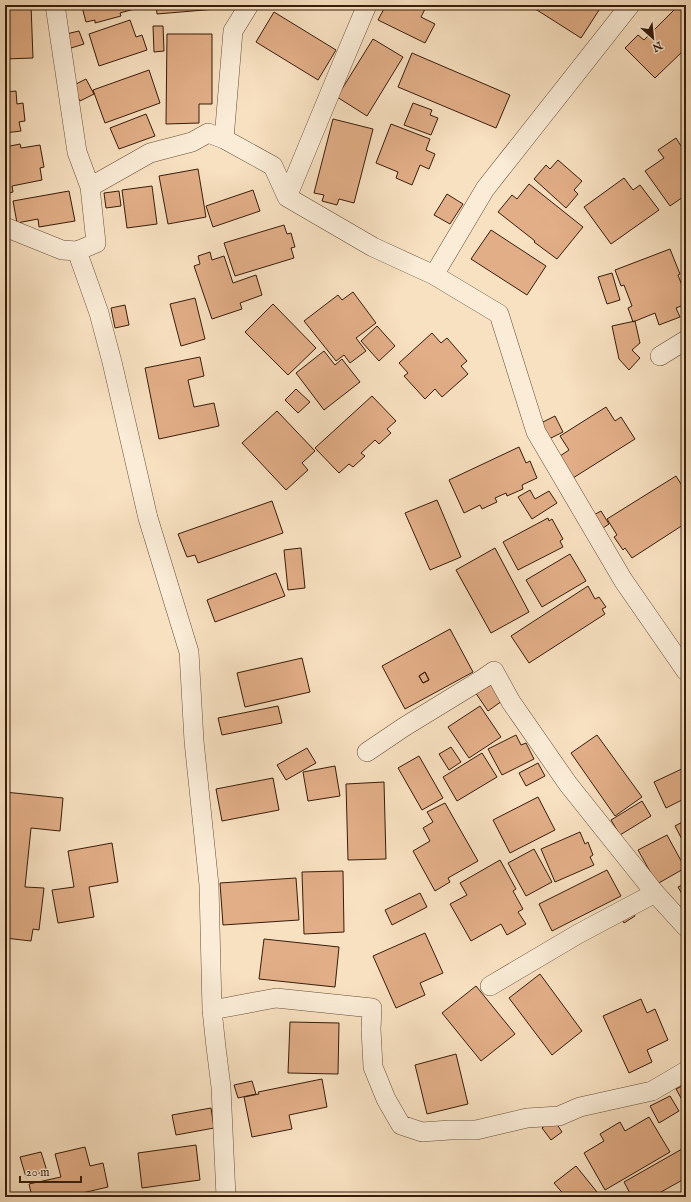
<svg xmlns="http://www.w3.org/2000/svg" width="691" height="1202" viewBox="0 0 691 1202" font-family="'IM FELL English',serif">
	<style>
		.building { fill: #e2ae87; stroke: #371d09; fill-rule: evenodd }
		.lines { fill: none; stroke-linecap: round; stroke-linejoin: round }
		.minor-casing { stroke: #674e37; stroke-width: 20 }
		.minor { stroke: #faecd7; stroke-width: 19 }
	</style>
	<rect width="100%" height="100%" fill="#f8e1c1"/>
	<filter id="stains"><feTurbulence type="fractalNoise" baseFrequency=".005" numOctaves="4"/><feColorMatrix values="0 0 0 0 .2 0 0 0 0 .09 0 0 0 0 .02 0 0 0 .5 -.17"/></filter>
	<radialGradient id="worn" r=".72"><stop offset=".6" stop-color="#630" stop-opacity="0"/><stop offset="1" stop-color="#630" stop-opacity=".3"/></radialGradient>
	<!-- building -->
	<path class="building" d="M5,5H31L33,58L5,59Z
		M76,5H138V8L120,13L121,16L95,23V20L86,22L82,7L77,8Z
		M156,5H228V8L157,14Z
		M386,5H427L421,17L435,24L425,43L378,20Z
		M529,5H599L601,7L581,38Z
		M678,6L686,13V48L655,78L625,48L638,35L644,40Z
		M274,12L336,50L318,80L256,42Z
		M130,20L136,37L142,35L147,50L99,66L89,34Z
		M153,26H163L164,51L154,52Z
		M79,31L84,44L71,48L66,34Z
		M167,34H212V104H199V123L166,124Z
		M373,39L403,57L367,116L337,97Z
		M412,53L510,95L496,128L398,87Z
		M149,70L160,103L105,123L93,90Z
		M86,79L94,94L80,101L72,86Z
		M16,91L17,104L23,103L25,121L19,122L21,131L5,133V92Z
		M413,103L432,110L430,115L438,118L431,135L404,125Z
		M146,114L155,136L119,149L110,128Z
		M333,119L373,129L354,203L339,199L337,205L322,201L324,195L314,193Z
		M391,124L430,139L426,150L435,154L429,169L420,165L412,185L396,178L398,172L376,163Z
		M676,138L681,146L686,142V195L670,206L645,171L664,158L658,150Z
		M20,144L21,148L40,145L44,167L40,168L42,180L12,186L13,192L5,194V147Z
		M558,160L582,181L574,190L578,194L566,208L534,179L546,165L550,169Z
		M198,169L206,217L168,224L159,176Z
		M624,178L633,190L640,185L659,210L611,244L584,207Z
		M529,184L583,227L557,259L534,242L535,241L498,212L512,195L517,199Z
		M152,186L157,224L127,228L122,190Z
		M253,190L260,211L213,227L206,206Z
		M69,191L75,221L39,227L38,219L17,223L13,201Z
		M119,191L121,206L106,208L104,193Z
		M447,194L463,204L450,224L434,215Z
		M284,225L287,234L291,233L295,247L291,248L294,258L235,276L224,243Z
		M491,230L546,266L527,295L471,259Z
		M670,249L680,274L678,275L686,296V304L676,308L680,317L659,325L655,313L633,322L628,308L632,306L624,285L621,286L615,270Z
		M210,252L212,260L224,256L233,283L256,275L262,295L240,303L242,309L212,319L194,266L200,264L198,256Z
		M612,273L620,300L607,304L598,277Z
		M353,292L376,323L356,338L366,351L350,363L344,355L336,361L304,321L338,295L342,300Z
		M195,298L205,339L181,346L170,304Z
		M273,304L316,348L288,375L245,332Z
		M125,305L129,325L115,328L111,308Z
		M635,321L640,343L632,350L640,358L629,370L619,359L612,326Z
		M377,326L395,346L379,361L361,341Z
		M432,333L441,343L447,338L467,361L461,366L468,374L442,397L435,389L425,399L404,376L408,373L399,363Z
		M324,351L335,365L342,359L360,382L324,410L296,373Z
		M200,357L204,376L188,380L194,407L214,403L219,426L159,439L145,368Z
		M296,389L310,402L298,413L285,400Z
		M372,396L396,421L387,429L391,433L379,444L375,440L361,453L365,456L353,467L349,464L339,473L315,448Z
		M606,407L615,421L621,417L635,439L573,478L560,456L569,450L560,436Z
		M277,411L315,451L302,463L308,470L286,490L242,443Z
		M555,416L563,432L547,440L539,424Z
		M519,447L526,463L530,461L537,478L522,485L523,489L507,496L506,493L495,498L497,502L482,509L480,505L464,513L449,480Z
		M676,476L686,492V523L632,558L625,548L623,550L614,537L617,535L607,519Z
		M530,490L535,499L549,491L557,503L532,519L518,497Z
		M437,500L461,557L430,570L405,513Z
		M272,501L283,533L198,563L195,555L187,557L178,534Z
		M601,511L609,524L600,530L592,516Z
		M548,518L549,521L552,519L563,539L560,541L563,547L518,570L503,542Z
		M301,548L305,588L288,590L284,550Z
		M495,548L529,612L491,633L456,570Z
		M570,554L586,581L542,607L526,580Z
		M276,573L285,596L215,622L207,600Z
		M588,586L595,599L599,597L606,607L602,609L605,614L529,663L511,636Z
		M450,629L473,672L405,709L382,666ZM425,672L429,680L423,683L419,676Z
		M302,658L310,692L245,707L237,673Z
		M425,672L429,680L423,683L419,676Z
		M489,682L502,701L488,711L475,692Z
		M278,706L282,723L222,735L218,718Z
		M480,706L501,737L469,758L448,727Z
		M516,735L521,745L526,743L534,759L502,775L488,749Z
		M597,735L642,797L615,816L571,753Z
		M451,747L461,762L449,770L439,754Z
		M307,748L316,763L286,780L277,765Z
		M482,753L497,777L457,801L443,777Z
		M419,756L443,798L422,810L398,768Z
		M538,763L545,776L526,786L519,773Z
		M335,766L340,796L308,801L303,772Z
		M686,767V798L666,808L654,782Z
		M273,778L279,810L222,821L216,789Z
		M384,782L386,859L348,860L346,784Z
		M5,792L63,798L60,831L31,828L25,887L44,888L39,930L33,929L31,941L5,938Z
		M538,797L555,830L510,853L493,820Z
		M642,801L651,816L620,835L611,820Z
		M445,803L478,861L448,878L450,882L435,891L413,851L430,841L423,828L433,822L427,812Z
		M686,820V847L675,826Z
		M580,832L585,844L588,842L593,855L590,857L594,865L555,882L541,849Z
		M667,835L685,868L657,884L638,850Z
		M112,843L118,882L89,887L94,917L58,923L52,890L74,887L68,851Z
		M534,849L552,882L526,896L508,863Z
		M500,860L516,889L513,891L523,909L518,912L526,924L507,935L501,924L471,941L450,904L467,895L460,883Z
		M607,870L621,896L552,931L539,904Z
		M343,871L344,932L304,934L302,872Z
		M296,878L299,920L223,925L220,883Z
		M686,883V901L678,887Z
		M420,893L427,907L392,925L385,910Z
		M631,909L635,916L624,923L620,915Z
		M425,933L443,973L420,983L425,995L396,1008L373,956Z
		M264,939L339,947L335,987L259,979Z
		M540,974L582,1031L552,1055L509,998Z
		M476,986L515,1034L481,1061L442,1013Z
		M641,999L647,1013L655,1009L668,1040L647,1050L652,1062L629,1073L603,1016Z
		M290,1022L339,1023L338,1074L288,1073Z
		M456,1054L468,1104L427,1114L415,1065Z
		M322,1079L327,1107L289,1115L292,1129L252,1137L244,1097L259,1094L258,1092Z
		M252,1081L256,1094L238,1098L234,1085Z
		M686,1084V1107L676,1089Z
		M670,1096L679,1111L659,1123L650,1106Z
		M211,1108L214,1128L176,1135L172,1115Z
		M649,1117L670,1152L605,1190L584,1153L604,1141L600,1134L620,1122L625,1131Z
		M554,1120L562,1132L551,1140L542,1128Z
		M196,1145L200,1180L142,1188L138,1153Z
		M85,1147L90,1166L103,1163L108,1187L65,1197H32L29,1184L61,1177L55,1154Z
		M682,1149L686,1157V1178L652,1197H632L624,1182Z
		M41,1152L47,1171L26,1177L20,1157Z
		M576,1166L601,1197H586L584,1195L583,1197H566L554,1183Z"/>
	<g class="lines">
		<!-- minor casing -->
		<g class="minor-casing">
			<path id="minor" d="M224,139L233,31L249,5
				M90,187L150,153L192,142L208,133L224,139L273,166L287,197L373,247L434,275L499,314L536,432L623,580L686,671
				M287,197L342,64L367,5
				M5,227L62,250L77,251L96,243L90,187L77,152L55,5
				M77,251L99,313L112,362L148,518L189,652L194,741L209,885L212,1010L216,1047L221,1087L226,1197
				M434,275L485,189L630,5
				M660,356L686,340
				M367,752L404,727L484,678L494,671L511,702L568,784L655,893L686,927
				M490,986L578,934L655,893
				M212,1010L276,998L372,1008L371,1029L373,1067L386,1099L401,1125L422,1132L450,1130H476L527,1118L559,1116L580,1107L652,1091L686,1071"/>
		</g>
		<!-- minor -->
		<use href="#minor" class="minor"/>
	</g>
	<!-- margin -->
	<rect width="691" height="1202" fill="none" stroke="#f8e1c1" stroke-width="20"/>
	<rect x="6" y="6" width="679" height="1190" fill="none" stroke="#371d09" stroke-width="2"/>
	<rect x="10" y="10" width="671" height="1182" fill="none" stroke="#371d09"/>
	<!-- north arrow -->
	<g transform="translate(653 38) rotate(153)" stroke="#faecd7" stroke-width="3" paint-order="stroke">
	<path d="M0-3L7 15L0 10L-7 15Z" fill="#371d09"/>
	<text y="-6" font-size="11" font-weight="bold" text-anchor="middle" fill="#371d09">N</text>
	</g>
	<!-- scale -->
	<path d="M20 1176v6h61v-6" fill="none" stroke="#371d09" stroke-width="2"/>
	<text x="26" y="1176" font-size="12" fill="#371d09" stroke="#faecd7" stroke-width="3" paint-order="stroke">20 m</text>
	<rect width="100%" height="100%" filter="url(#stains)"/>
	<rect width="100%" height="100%" fill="url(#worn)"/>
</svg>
